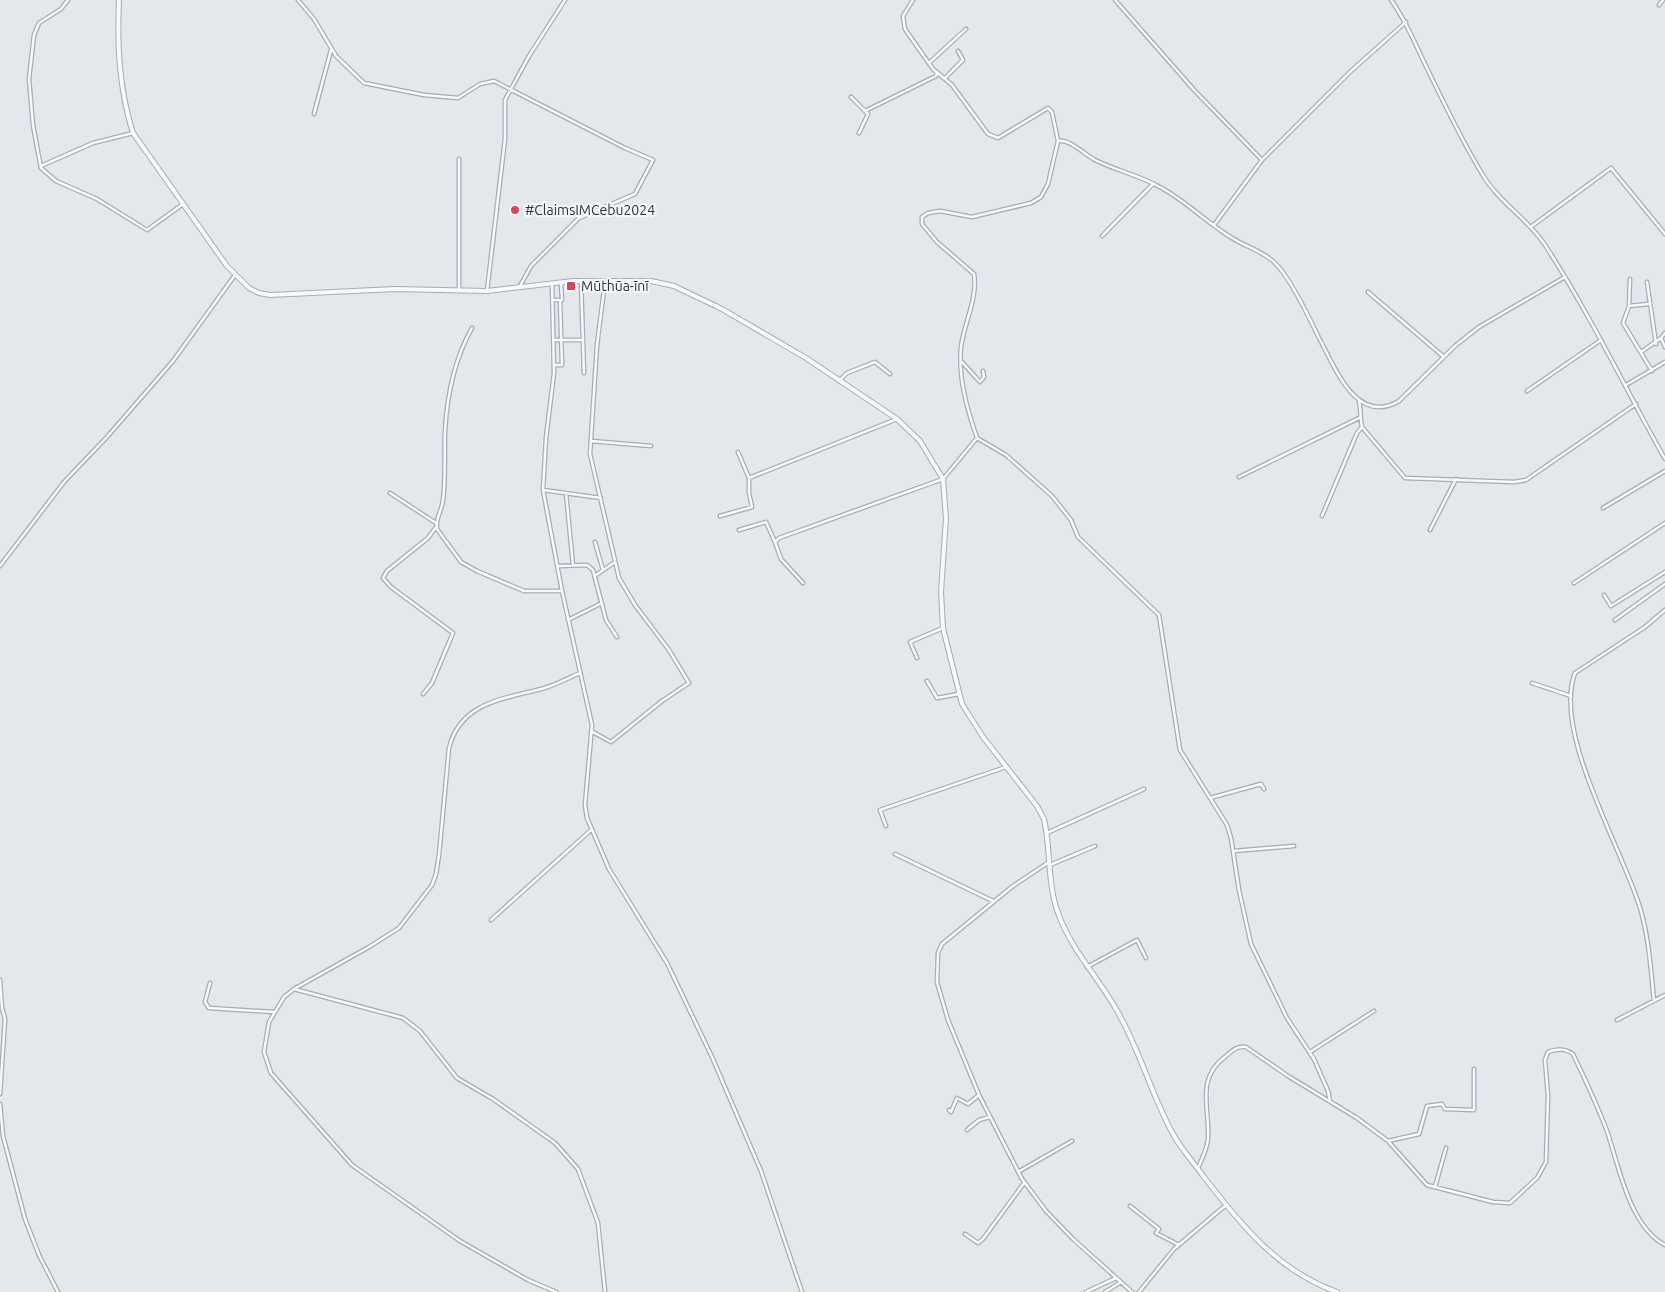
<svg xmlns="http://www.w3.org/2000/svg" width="1665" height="1292" viewBox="0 0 1665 1292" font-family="Ubuntu,sans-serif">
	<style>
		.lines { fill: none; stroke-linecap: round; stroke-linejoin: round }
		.minor-casing { stroke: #a9aeb7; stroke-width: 5 }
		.tertiary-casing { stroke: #a9aeb7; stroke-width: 6 }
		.minor { stroke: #f7f8fa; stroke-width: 2.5 }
		.tertiary { stroke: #f7f8fa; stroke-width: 4 }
		.poi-dot { fill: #d1495b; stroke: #f4f6f9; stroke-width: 2 }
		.labels { text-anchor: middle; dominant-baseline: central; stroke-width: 4.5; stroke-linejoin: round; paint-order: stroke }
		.poi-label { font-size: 14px; fill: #2b3445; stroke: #f4f6f9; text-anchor: start }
	</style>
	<rect width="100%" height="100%" fill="#e4e7ec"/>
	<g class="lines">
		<!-- minor casing -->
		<g class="minor-casing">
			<path id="minor" d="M68,0L61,9L39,23L34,35L29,79L33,125L41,168L56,181L97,199L147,230L183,204
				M298,0L314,19L336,56L364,83L424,95L458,98L480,84L494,81L625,148L653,160L635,194L579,218L531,266L520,286
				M913,0L903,16L905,29L921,52L933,69L952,85L988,134L998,138L1048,108L1052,112L1058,141
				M1115,0L1195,91L1262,160
				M1391,0C1405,19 1413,39 1423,60C1442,99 1461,140 1484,177C1500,203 1528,219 1545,245C1590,314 1625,388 1665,459
				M1659,5L1663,0
				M929,63L966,29
				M945,78L963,60L958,51
				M851,97L868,114L859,133
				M865,111L936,76L937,72
				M314,114L331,50
				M459,159V290
				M41,166L93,143L133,133
				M1214,225L1262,160L1351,71L1406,22
				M1532,226L1611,168L1665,234
				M1102,236L1153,184
				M1630,279L1629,306L1623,323L1652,371
				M581,281L584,373
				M1647,282L1656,344
				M552,284L554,373L546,438L543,490L562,591L592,725L585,805L587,818L609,869L667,963L712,1057L761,1171L802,1292
				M487,291L505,139V100L529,56L565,0
				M1368,292L1444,357
				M553,300H562L561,283
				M1629,306L1648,304
				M472,328C455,358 447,396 445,431C444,454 446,477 443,500C442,511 435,518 437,529L461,562L477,571L524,591H562
				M1665,333L1661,338L1665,347
				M554,340H583
				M1641,352L1661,338
				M962,362L980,382L984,377L983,371
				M554,365H562L560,300
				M839,381L847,373L875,362L890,374
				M1626,385L1665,362
				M1527,391L1601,340
				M1359,401C1361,410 1360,418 1362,427L1405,478L1514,482L1526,480L1636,404
				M977,438L1006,455L1052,496L1071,520L1078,537L1159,615L1180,750L1227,825L1231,838L1239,890L1251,944L1287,1018L1314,1059L1328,1091L1330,1101
				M591,441L651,446
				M1239,477L1359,418
				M749,478L897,419
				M543,490L601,498
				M390,493L436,523
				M566,493L573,565
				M1603,508L1665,471
				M720,516L752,507L749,493V478L738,452
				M1322,516L1357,433L1362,427
				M739,530L766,522L775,542
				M1430,530L1456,479
				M595,542L603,570
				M0,566L64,482L107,437L173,361L235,275
				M559,566L587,565L593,570L606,620L617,637
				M596,575L615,562
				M803,583L781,559L775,542L779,538L943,479L977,438C967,409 958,377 961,347C964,323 978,298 974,274L937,242L922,224V217L928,213L940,211L972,217L1031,203L1041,197L1048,184L1058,141C1070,139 1084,154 1095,160C1115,170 1138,175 1158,186C1185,200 1206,222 1232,238C1246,247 1263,251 1275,263C1289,276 1310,319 1319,338C1335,367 1356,426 1399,401L1455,346L1479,327L1565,277
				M1574,583L1665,523
				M1604,595L1611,606L1665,572
				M568,620L602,603
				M1615,620L1665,584
				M917,658L910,642L943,628
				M927,681L937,698L959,694
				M1532,683L1571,696
				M423,694L432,683L453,633L391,587L383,578L387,571L428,538L436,527
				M591,731L611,742L662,701L689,683L669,650L635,605L619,578L590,454L597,345L605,282
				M1210,798L1261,784L1264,789
				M886,826L880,810L1006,767
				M1047,833L1144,789
				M1234,851L1294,846
				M895,854L993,901
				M1049,862L1013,886L942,944L938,953L937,982L948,1020L979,1095L1022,1179L1046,1211L1073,1239L1132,1292
				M1050,865L1095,846
				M491,920L591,830
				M1087,967L1137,940L1146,958
				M0,980L2,1008L5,1019L0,1094
				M210,983L205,1002L209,1008L274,1012
				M294,989L403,1018L420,1031L457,1078L493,1099L555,1143L578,1169L598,1223L605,1292
				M1654,1001C1651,971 1649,940 1641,911C1623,849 1552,733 1575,673L1645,627L1665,610
				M1617,1020L1665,995
				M1310,1052L1374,1011
				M0,1104L3,1136L25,1219L39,1255L58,1292
				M949,1110L951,1112L957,1098L968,1104L979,1095
				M967,1130L979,1120L990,1117
				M1388,1141L1419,1134L1427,1106L1442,1104L1445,1109L1474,1110V1069
				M1198,1168C1202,1159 1207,1149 1208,1139C1210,1107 1195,1079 1226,1056C1233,1050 1237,1046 1246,1047L1288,1076L1357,1118L1388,1141L1427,1185L1493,1202L1510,1203L1537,1178L1546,1162L1548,1096L1545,1060L1548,1052C1557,1049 1565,1048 1573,1054C1585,1079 1597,1105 1607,1131C1619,1166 1629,1226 1665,1245
				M1018,1172L1072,1141
				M1435,1187L1446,1148
				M1130,1206L1159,1229L1156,1233L1179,1245
				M965,1234L978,1243L983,1239L1024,1183
				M556,1292L528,1280L460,1241L352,1165L271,1073L264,1052L269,1022L284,997L294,989L369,947L399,928L432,885L436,874L439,855L449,748C460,703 502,699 541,689C554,686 568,678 580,673
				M1086,1292L1116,1278
				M1105,1292L1121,1282
				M1139,1292L1174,1249L1226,1205"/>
		</g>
		<!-- tertiary casing -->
		<g class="tertiary-casing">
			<path id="tertiary" d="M119,0C117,45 119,89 133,133L227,266L249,288L259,293L270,295L395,289L487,291L573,281H651L674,286L722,309L806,358L897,419L920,441L943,479L946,518L941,592L943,628L962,704L983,737L1037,806L1044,819C1051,849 1047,883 1058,913C1072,952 1101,980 1120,1016C1141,1054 1152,1096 1173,1134C1181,1149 1194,1163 1204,1177C1241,1225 1278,1271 1337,1292"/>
		</g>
		<!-- minor -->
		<use href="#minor" class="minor"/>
		<!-- tertiary -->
		<use href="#tertiary" class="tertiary"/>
	</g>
	<!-- markers -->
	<g class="poi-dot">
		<circle cx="515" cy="210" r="5"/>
		<rect x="566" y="281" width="10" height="10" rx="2.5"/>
	</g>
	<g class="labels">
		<!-- poi labels -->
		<g class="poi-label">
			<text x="525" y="210">#ClaimsIMCebu2024</text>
			<text x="581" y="286">Mũthũa-ĩnĩ</text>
		</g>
	</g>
</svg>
